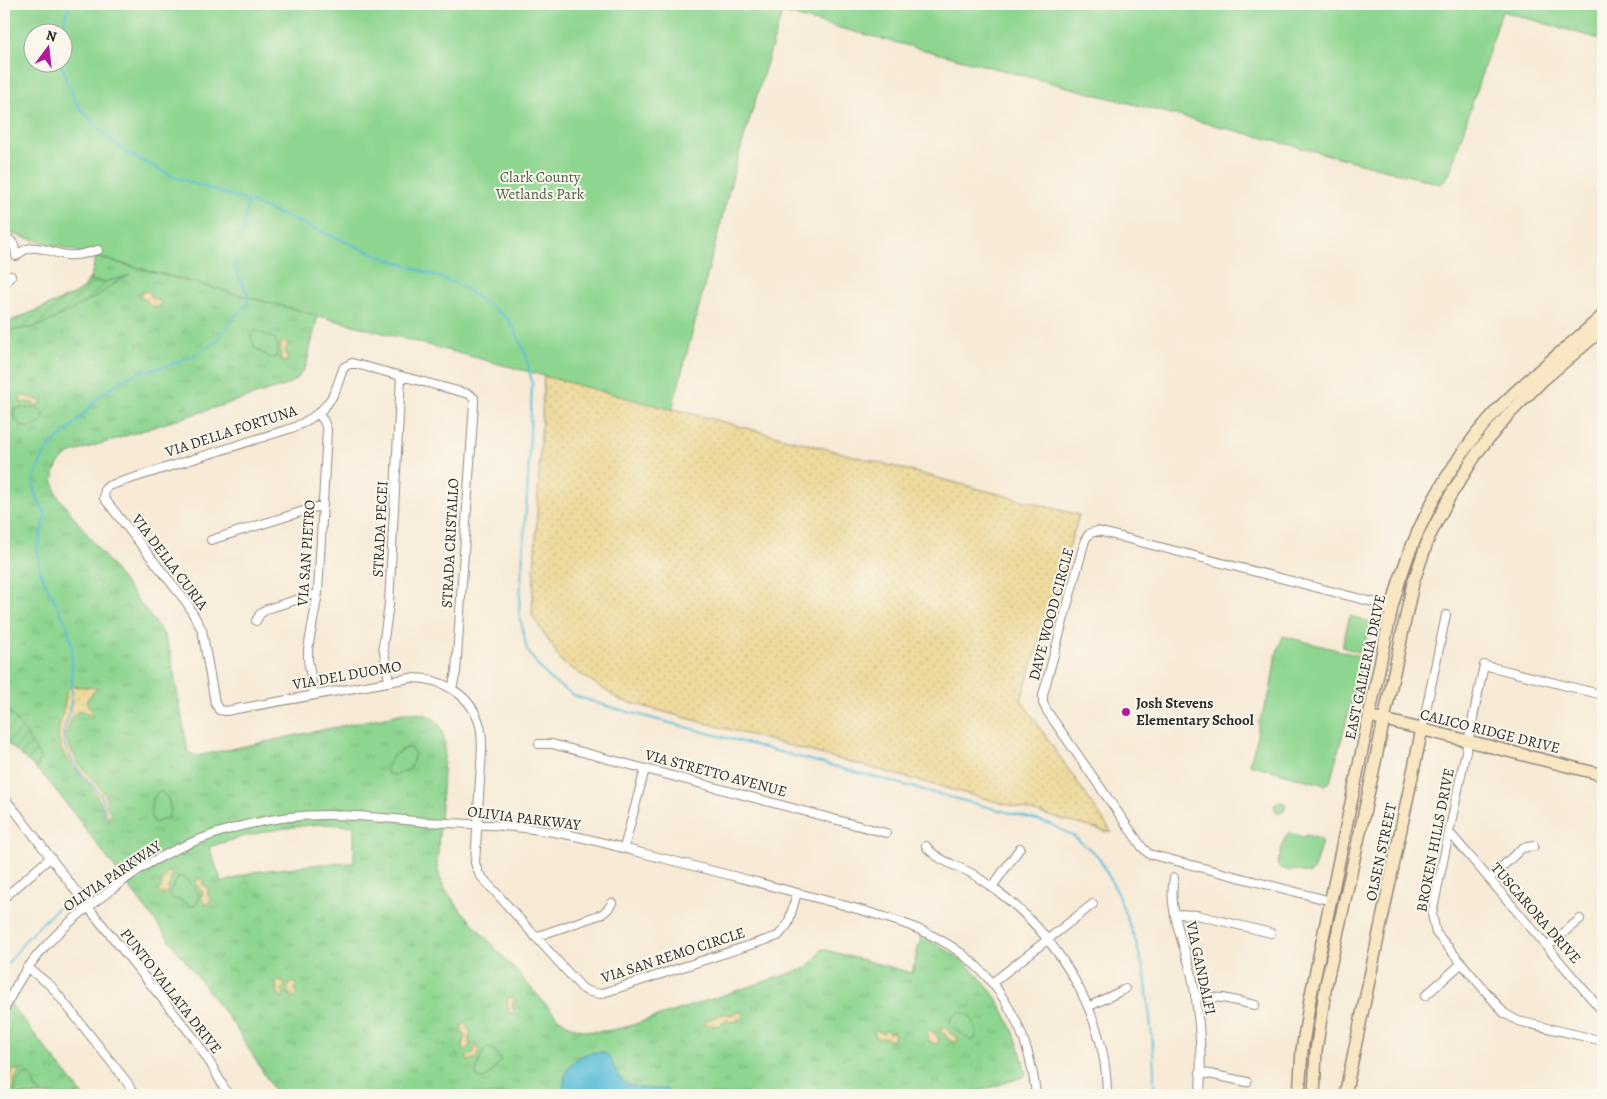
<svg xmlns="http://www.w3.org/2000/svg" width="1607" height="1099" viewBox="0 0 1607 1099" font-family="Alegreya,serif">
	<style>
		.grass { fill: url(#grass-tufts); stroke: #5c805e; fill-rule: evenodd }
		.sand { fill: url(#sand-dots); stroke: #8c8264 }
		.park { fill: #8ed590; stroke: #5c805e; fill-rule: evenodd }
		.garden { fill: url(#garden-furrows); stroke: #5c805e }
		.water { fill: #5cbeda; stroke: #447482 }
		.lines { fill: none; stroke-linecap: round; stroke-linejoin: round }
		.stream { stroke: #5cbeda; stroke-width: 2 }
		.street-casing { stroke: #918a80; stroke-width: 10 }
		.secondary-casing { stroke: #918a80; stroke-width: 14 }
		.street { stroke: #fff; stroke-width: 8 }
		.secondary { stroke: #f9e7c3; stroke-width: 11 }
		.poi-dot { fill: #b5179e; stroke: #fbf7ec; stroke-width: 2 }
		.labels { text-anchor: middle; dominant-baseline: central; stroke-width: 4; stroke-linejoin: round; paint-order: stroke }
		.park-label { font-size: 15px; fill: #495e49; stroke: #fbf7ec }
		.street-label { font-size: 15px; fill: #2b2b2b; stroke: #fbf7ec }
		.poi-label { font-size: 15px; font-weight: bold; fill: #2b2b2b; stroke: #fbf7ec; text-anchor: start }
	</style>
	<defs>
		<pattern id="grass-tufts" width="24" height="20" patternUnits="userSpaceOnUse" patternTransform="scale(1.25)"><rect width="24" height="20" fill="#8ed590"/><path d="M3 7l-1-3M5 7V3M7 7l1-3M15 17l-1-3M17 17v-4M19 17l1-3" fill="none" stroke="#7bb77c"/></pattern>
		<pattern id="sand-dots" width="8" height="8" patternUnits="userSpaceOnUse" patternTransform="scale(1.25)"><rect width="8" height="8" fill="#eeda9e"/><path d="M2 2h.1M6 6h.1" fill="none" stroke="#cb8" stroke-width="1.8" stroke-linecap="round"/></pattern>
		<pattern id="garden-furrows" width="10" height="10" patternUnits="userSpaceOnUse" patternTransform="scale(1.25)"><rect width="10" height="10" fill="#8ed590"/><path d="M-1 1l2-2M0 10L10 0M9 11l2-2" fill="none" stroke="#7bb77c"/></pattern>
	</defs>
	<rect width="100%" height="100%" fill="#fbf7ec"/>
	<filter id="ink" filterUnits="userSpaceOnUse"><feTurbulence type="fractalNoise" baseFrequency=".02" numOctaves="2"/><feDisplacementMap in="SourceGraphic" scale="10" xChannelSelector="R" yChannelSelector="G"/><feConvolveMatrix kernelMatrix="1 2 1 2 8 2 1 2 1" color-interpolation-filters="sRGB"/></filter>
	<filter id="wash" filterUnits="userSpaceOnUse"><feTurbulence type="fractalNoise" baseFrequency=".0096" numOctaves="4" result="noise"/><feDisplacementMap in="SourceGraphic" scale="20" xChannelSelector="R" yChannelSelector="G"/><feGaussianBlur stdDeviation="1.12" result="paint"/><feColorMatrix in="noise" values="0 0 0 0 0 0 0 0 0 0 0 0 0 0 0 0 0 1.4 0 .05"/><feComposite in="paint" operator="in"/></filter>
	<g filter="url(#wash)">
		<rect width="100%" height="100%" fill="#f7ead6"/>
		<!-- grass -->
		<path class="grass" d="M96,257L318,315L306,366L297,379L284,386L71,453C54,463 50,477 57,495L163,633L170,651L188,752L197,756L404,713C430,712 440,717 445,743L437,865L440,878L445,889L460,909L558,1018C582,1036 601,1033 629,1026L803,969L813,962L822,949L912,973L921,936C934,943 949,950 961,960C997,988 1017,1030 1026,1074L1023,1077L968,1095H277L234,1025L52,785L22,755L4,740V324L73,295L84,288L91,276ZM323,824L354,826V863L321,864L253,872L222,883L209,847C248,834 281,827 323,824Z
			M4,993L15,1010L83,1095H4Z"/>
		<!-- sand -->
		<path class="sand" d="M146,291L149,292L153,299L161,301L159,307L151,306L146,300L141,298V293Z
			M284,340L288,345L285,350L288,357L287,361L284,362L280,358L281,343Z
			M544,375L1079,515L1021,700L1112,833L620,700L562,662L532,615Z
			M26,396L41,401V404L35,405L28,402L20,403L21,397Z
			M72,686L97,688L87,700V704L91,709L92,717L83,711H78L72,718L65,736L66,740L79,764L105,793L108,809L112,813L108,818L103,817C105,793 71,770 61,749C56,737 60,719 64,707C66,699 64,691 72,686Z
			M168,872L172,874C172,877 168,890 167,892L162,895L157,891L162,887L161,882Z
			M197,878L203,880V885L209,887L207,894L211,898L209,904H205L202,899V891L196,885Z
			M281,980L285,982V985L282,989L285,993L283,997L279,995L276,988V983Z
			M291,981L296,984L295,989L298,995L295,998L288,993V985Z
			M508,997H511L515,1000L512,1005L514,1011L512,1014L509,1013L507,1005Z
			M738,1011L743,1014L741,1019L734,1022L726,1021C719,1026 715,1027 705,1024L707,1020C716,1018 721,1011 732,1015Z
			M465,1022L471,1034L469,1039L470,1046L466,1050L463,1048L462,1044L465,1037L462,1032V1025Z
			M943,1027L947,1029L951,1034L957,1036L958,1039L955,1043L946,1038L945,1034L940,1029Z
			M877,1030L882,1033L887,1030L889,1033L893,1031L895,1034L894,1038L890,1041L885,1037L877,1039L874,1033Z
			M930,1030L939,1038L938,1043L935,1044L929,1041L926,1033Z
			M477,1044L479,1048L477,1058L468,1061L466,1059L467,1056L473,1053Z
			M14,1070H18L19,1073L14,1080V1085L9,1091L7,1088V1081L11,1078V1073Z"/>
		<!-- park -->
		<path class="park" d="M4,4H1603V40L1502,11L1449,175L1441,184L782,13L736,164L672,410L4,232ZM32,32H62V62H32Z
			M256,330L275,339L278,347L276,357L271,358L255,348L251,336Z
			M19,408L40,409L44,415L41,423L29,428L21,426L13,415L14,410Z
			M1350,616L1371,622L1362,653L1342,647Z
			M1283,636L1360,656L1363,660L1330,782L1325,785L1249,764L1256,743L1259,722L1270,692L1276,655Z
			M406,748H410L415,754L410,769L395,775L388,774L386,767L394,755Z
			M158,792H162L168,799L171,811L167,818L155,823C147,817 151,799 158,792Z
			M1274.5 807a5.5 5.5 0 1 1 11 0a5.5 5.5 0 1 1-11 0Z
			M1290,833L1303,837L1307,835L1320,839L1322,842L1313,871L1310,874L1295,870L1291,871L1280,868L1277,865L1286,835Z
			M179,876C185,877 198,890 199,897C199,900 197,902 196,905L190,906L183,901L171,898L170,892Z
			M959,1012L968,1014C975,1022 979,1031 974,1040L970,1041C964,1033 957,1032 950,1025L951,1018Z
			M487,1047L493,1049L501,1060L488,1077L481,1079L476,1076C476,1070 482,1051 487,1047Z
			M27,1074L32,1077L35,1088L43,1095H15C13,1087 20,1077 27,1074Z"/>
		<!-- garden -->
		<path class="garden" d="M130,275L119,280L97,296L46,323L35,327L4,331V324L73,295L84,288L91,276L90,282H105Z
			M4,696L8,710L25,732L40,758L37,769L4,740Z"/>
		<!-- water -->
		<path class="water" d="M602,1052C615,1058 612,1069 620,1078C631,1091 651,1088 666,1089L673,1095H568L564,1093C561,1068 577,1051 602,1052Z"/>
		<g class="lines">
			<!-- stream -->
			<path class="stream" d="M62,32L66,14L72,4
				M61,62L67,83L80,109L102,132L127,153L172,176L253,203L380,256L439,277L463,287L507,318L517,334L526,355L532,383L528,479L519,612L527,650L539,667L552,681L575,696L617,709L1048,823L1072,835L1098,856L1116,890L1135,939L1145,975L1152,1037L1154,1072V1095
				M243,235L247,202
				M106,817L102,796L81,774L69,755L64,743L63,736L65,726L68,719L72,696V646L67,625L40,573L37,548L43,526L45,513L35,494L34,484V476L46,451L53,443L70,429L100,396L122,380L140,372L163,367L193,356L215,343L237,313L245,307L249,297L235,269L236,259
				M4,969L27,938L69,897"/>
		</g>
	</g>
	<g filter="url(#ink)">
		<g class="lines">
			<!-- street casing -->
			<g class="street-casing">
				<path id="street" d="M4,237C14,241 15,245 16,256C34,239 47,253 67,255C78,257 88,252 98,250
					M4,284L11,276
					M211,540L323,505
					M256,621L260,614L267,609L318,593
					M389,681L383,646L389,604L401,377
					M452,689L456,672L474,403V398L469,394L352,363L344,367C340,376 338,385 334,393C326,410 311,419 295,427L108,486L105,489L104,498L187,603L202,630L215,703L219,710L226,711L410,678C441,677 472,695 480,726C484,743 481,762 480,780C478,807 477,835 475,863L479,874L582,988L587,991L600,994L778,936L788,924L797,893
					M314,694L308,660V649L318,593L327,430L324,421L318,414
					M1603,695L1484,665L1432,914L1436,933L1504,1013L1518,1021L1603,1041
					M1422,729L1446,615
					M539,744H552L886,833
					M4,798L16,812L88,907L194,1038L212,1066L228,1095
					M1449,832L1603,1012
					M926,846C936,860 956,865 971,873C978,877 984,882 990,886C1056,931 1107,1015 1107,1095
					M624,848L645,769
					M1174,878C1167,909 1185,945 1192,976C1200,1015 1202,1055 1200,1095
					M1489,879L1522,848L1534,846
					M992,887L1020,848
					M4,898L51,857
					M1331,901L1149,854L1142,847L1047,711L1043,703V695L1085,540L1090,533L1098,531L1392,607
					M1176,914L1197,915L1271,933
					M535,937L602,914L608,909L612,903
					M1547,947L1580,919
					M27,967L51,986L127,1082L134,1095
					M992,983L1093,904
					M1195,996L1223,998L1255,1005
					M1425,996L1461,964
					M1088,1007L1125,989
					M4,1011C25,959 63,925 107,893C123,881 139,868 157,859C208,831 269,815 327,815C360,815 393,819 425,822C467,824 511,825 553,832C579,836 605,843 630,850C666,859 701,868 737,877C772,886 808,896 843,905C885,917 926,927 961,953C1007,988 1030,1039 1036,1095
					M1200,1072L1247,1082"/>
			</g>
			<!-- secondary casing -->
			<g class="secondary-casing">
				<path id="secondary" d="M1377,718L1603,775
					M1299,1095L1302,1050L1310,999L1392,607C1410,535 1446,466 1496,411C1529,376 1568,348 1603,315
					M1314,1095L1316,1051L1326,985L1364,814L1413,583L1429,537L1450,496L1479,450L1508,415L1543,380L1603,329
					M1345,1095L1422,729"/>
			</g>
			<!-- street -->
			<use href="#street" class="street"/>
			<!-- secondary -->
			<use href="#secondary" class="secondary"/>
		</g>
	</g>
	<!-- markers -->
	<circle class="poi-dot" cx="1126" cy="712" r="5"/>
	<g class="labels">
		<!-- park labels -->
		<g class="park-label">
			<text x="540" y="177">Clark County<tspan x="540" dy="17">Wetlands Park</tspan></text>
		</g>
		<!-- street labels -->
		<g class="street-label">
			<text transform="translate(231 431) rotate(-18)">VIA DELLA FORTUNA</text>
			<text transform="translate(380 529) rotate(-87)">STRADA PECEI</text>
			<text transform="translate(450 543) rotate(-87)">STRADA CRISTALLO</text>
			<text transform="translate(306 553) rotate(-86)">VIA SAN PIETRO</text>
			<text transform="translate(170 562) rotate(53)">VIA DELLA CURIA</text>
			<text transform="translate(1051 614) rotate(-75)">DAVE WOOD CIRCLE</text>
			<text transform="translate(1365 667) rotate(-78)">EAST GALLERIA DRIVE</text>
			<text transform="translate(347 675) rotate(-10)">VIA DEL DUOMO</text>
			<text transform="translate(1490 731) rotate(14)">CALICO RIDGE DRIVE</text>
			<text transform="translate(716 773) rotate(15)">VIA STRETTO AVENUE</text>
			<text transform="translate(524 818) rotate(7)">OLIVIA PARKWAY</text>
			<text transform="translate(1435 840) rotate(-79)">BROKEN HILLS DRIVE</text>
			<text transform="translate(1381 852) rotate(-78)">OLSEN STREET</text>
			<text transform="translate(112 876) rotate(-34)">OLIVIA PARKWAY</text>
			<text transform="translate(1536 913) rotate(49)">TUSCARORA DRIVE</text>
			<text transform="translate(673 955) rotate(-18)">VIA SAN REMO CIRCLE</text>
			<text transform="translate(1201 968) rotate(78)">VIA GANDALFI</text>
			<text transform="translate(171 991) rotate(52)">PUNTO VALLATA DRIVE</text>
		</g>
		<!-- poi labels -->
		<g class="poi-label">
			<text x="1136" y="703">Josh Stevens<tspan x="1136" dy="17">Elementary School</tspan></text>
		</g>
	</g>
	<!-- margin -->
	<rect width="1607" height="1099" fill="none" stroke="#fbf7ec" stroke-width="20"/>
	<!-- north arrow -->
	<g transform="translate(48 48) rotate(15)"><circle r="24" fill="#fbf7ec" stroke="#a8a59f"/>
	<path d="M0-4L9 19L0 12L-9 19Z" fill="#b5179e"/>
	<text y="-8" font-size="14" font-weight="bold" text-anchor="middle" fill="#2b2b2b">N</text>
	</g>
</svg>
